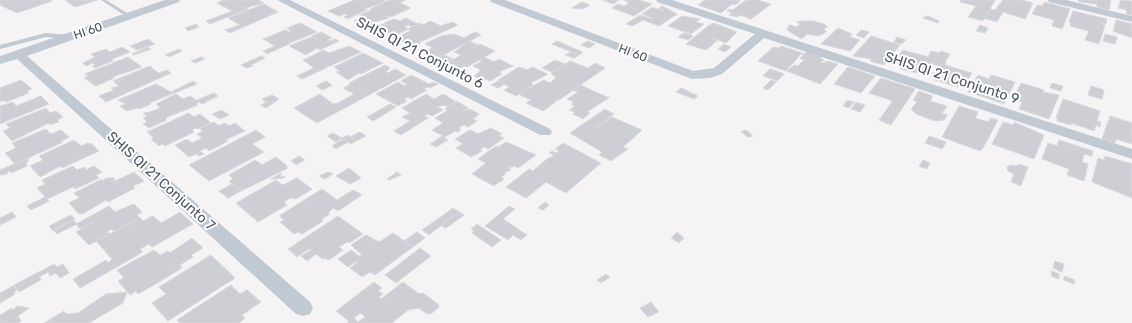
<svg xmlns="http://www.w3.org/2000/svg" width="1132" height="323" viewBox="0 0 1132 323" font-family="Rubik,sans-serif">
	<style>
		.building { fill: #cdcfd5; stroke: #d7d9de; fill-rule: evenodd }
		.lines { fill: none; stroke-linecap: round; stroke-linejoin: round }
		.lane { fill: #c1cad2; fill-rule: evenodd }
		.street { fill: #c1cad2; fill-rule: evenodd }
		.labels { text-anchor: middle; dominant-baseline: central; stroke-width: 4; stroke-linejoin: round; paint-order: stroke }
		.far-street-label { font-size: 12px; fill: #4a5661; stroke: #fff }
		.street-label { font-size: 14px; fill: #4a5661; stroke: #fff }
	</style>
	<rect width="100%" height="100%" fill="#f5f3f3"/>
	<!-- building -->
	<path class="building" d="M0,0H50L52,1L17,13L0,5Z
		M65,0H97L75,7Z
		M223,0H258L264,3L245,8L248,9L210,24L206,21L232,11L217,3Z
		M354,0H383L386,1L365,9L367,10L347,19L344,17L348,15L345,14L339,16L328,11Z
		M390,0H405L400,3L411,8L391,17L388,16L386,17L389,18L378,21L367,27L354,21L367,16L363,17L359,15L371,10L370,9Z
		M602,0H619L613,4Z
		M639,0L652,4L634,16L612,8L618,4L625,6L629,3L624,0Z
		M705,0H736L740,1L735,5L732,4L721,13L698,5Z
		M746,0H758L771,4L751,19L740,15L737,17L729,15L732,13L727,11L730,9L733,10Z
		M961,0H995L983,21L968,17L976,6L960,2Z
		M1003,0H1021L1033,3L1025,19L1003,12L997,22L984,18L990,9L995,10Z
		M1079,0H1111L1109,10L1097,7V4L1079,2Z
		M1119,0L1132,1V15L1126,14L1127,10L1118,8L1121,0Z
		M582,2L590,5L582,9L572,8Z
		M1045,2L1070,9L1062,29L1052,26L1054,20L1032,14L1037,5L1042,6Z
		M264,4L278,12L230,33L225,30L240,25L228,18Z
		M662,6L677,14L659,26L643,20L632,26L626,24L640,15L652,19L653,18L642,14L652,7L662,11L664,10L658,9Z
		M1073,11L1107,19L1106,24L1098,22L1105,25L1099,44L1085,40L1089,31L1070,26L1071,23L1069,22Z
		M682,16L700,19L696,22L704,24L691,34L668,26Z
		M925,16L930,17L939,21L938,23L923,18Z
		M406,18L418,24L412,27L408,25L405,27L408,29L392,37L390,36L392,34L389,33L386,34L380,31L386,29L379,31L373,28L382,24L389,26L384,23L394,19L400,21Z
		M1116,20L1132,24V38L1113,31Z
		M430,21L441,26L452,22L458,25L420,42L421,43L412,48L397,38L411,30L408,29L420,23L423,25Z
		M802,21H813L824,24L828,27L824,28L826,32L819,36L807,34L802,39L790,32L787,29L789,25L797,27L800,24L797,22Z
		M300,23L317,32L292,42H288L291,43L267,54L263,51L275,46L263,39L285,30L289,32L291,31L287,28Z
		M714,23L737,32L726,43L710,37L717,41L706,50L686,44L708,26Z
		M196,24L199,27L188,31L185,28Z
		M980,25L988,28L985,33L976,31Z
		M838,28L852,34L850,37L860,40L850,51L821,44Z
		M861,30L869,32L864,38L856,35Z
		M321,32L332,38L327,40L330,41L335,39L339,41L320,50L317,48L306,55L289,46L311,37L318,39L312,36Z
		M475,32L481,35L432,61L424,58L429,55L425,53L432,47L425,44L441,36L454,34L464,38Z
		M684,33L691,35L693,36L688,40L678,37Z
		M1105,34L1117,37L1115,44L1103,41Z
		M871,36L900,45L884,65L870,61L872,59L853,56Z
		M897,37L906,40L902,44L894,42Z
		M148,39L155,44L137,50L130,46Z
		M469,41L478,45L472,49L480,44L495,51L467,67L464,66L457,70L446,64L461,55L454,52Z
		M557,41L580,51L583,52L579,55L552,44Z
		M588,41L595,44L589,48L581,45Z
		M724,44L731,47L725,52L718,49Z
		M349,46L361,52L330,66H326L328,67L302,79L297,76L314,68L303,60L324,50L329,53Z
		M781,46L805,54H801L786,71L758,61L773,47L779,48Z
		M122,47L130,52L112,59L113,61L95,68L92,66L95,65L93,63L86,66L83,63L95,57L91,54L106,49L110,52Z
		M148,47L151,49L134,55L132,54Z
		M179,49L182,51L169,57L165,55Z
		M903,50L928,57L931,51L940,53L931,66L928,65L924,70L927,72L925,75L900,69L902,64L894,61Z
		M808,51L822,56L820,58L824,60L821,62L824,63L827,61L838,64L820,84L787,71L794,65L798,66L804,60L800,58Z
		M941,51L950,54L945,62L946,63L945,65L972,73L965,84L961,83L958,87L935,80L937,76L933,74L939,66L932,64Z
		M571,52L579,55L574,58L565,55Z
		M363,53L383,63L361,74L359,73L348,80L336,72L340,71L334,67Z
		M445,55L453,59L443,65L434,61Z
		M261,56L265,58L251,65L253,66L247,68L241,65Z
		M128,57L142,67L112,77L114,78L96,86L84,78L88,76L85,74Z
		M201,57L205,59L195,63L191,61Z
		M484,57L494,62L499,59L513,66L499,72L502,74L490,81L486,79L483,81L474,76L481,70L473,66L482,61L479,60Z
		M555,60L565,64L552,72L542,68Z
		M570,61L588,68L595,63L605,68L559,100H554L557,101L543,111L526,103L531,100L518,94L544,80L550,83L556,78L551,73Z
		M385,65L390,68L386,72L388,73L395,69L406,75L317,123L294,108L320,94L333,104L338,103L354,94L343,88L351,84L349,83Z
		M150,66L158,73L167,70L171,73L106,102L99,96L114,90L111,88L119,86L113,81Z
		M519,67L527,70L532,67L548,74L531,83L533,85L516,96L504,90L509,87L503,83L505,84L498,88L491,85L498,81L501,82L498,80Z
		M848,67L875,76L861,93L834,84Z
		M770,69L782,73L784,74L777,81L763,76Z
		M411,75L429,84L433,82L438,84L430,88L427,87L424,89L427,90L411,99L408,97L404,99L407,101L398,106L376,94L398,82L404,86L407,84L401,81Z
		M978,75L989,79L991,75L1015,82L1004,104L968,92Z
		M881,78L915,89L891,125L879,120L892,102L890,100L869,93Z
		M21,80L32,89L27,91L29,93L6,102L4,100L0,102V88Z
		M771,80L776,82L768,90L763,88Z
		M193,81L197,84L149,103L151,104L139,109L137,108L127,111L120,106L126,104L118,100L156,84L171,92Z
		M326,81L332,85L323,90L316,86Z
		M1021,83L1044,90L1043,92L1059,95L1049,119L1019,109L1022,102L1013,99Z
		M1052,83L1063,86L1061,91L1050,88Z
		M580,85L607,97H610L587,112L590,113L583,119L573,114L575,112L569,110L575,106L571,104L574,102L567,99L578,92L573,90Z
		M1091,86L1104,90L1102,99L1088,95Z
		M681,88L698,96L694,99L676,92Z
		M919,91L933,96L930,101L932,102H934L947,106L943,112L940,113L947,115L944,120L935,121L916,114L911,109L917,102L913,100Z
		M214,93L218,96L202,104L197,100Z
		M176,94L183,99L190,96L199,102L196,104L198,105L165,118L167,120L149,128L143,124L147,122L143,118L147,116L143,113L150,112L160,108L156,104Z
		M426,94L434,99L443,94L456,102L448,107L445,105L437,107L443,110L432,116L428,114L424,116L428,118L401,135L394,131L410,121L402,117L410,113L402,108Z
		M272,95L279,99L266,108L261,105L266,102L262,99Z
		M41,96L49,104L0,124V106L13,102L16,106Z
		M1063,99L1100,111L1097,121L1101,122L1100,127L1096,125L1094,131L1071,123V125L1057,121L1058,118H1056Z
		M847,100L854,102L849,108L843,106Z
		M457,101L468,108L463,111L470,109L479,114L473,119L477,121L468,127L464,125L458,128L461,130L457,132L455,131L445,137L432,130L443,123L435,118L448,110L445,109Z
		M856,102L865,105L860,112L851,109Z
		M390,104L396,107L373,121L367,117Z
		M959,106L978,112L975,118L988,122L990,118L998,120L983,148L980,151L942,137Z
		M46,108L50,113L56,111L63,117L57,120L59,122L50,125L49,123L12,141L3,131L10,128L6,124Z
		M605,109L614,114L592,131L612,117L642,130L623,147L628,149L611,161L599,155L602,152L570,133Z
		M222,110L229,115L220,119L212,114Z
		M189,113L194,117L200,114L211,123L198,129L196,128L192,130L194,132L165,146L162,144L159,146L151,139L154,138L147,132Z
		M1110,116L1132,123V144L1116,139L1115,143L1102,139Z
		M214,122L219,126L225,123L229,126L235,123L245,131L225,140L228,141L209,151L206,148L200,151L204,154L199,156L196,154L189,157L175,145L187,139L192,143L202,138L197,134L203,131L200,129Z
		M1003,122L1013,125L1014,122L1044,135L1034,159L992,144Z
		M491,128L502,134L499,136L504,138L488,149L484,147L480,150L482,151L471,157L456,148L463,144L455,139L470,130L478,134Z
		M46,129L51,134L61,130L69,137L61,141L63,142L15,164L5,153L16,148L12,143Z
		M256,130L265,137L252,144L264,152L209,181L189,165Z
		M746,130L752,135L753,136L748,137L741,132Z
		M360,132L366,136L356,141L350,137Z
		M333,133L342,138L336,142L327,136Z
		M348,135L350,137L356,141L351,144L342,138Z
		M442,136L448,140L436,147L430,144Z
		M929,136L935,138L931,145L925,143Z
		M935,138L946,142L942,149L931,145Z
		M343,139L348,142L336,149L332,146Z
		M74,140L81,146L88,143L92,144L99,151L62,168L60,166L40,177L30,166L43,160L39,156Z
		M1059,140L1093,151L1092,156L1084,154L1082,162L1088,164L1084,181L1067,175L1069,169L1042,159L1048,143L1057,146Z
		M506,142L536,155L518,168L515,166L508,168L511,170L504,173L506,174L501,177L504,179L494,186L472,174L486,163L478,159L496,146L498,147Z
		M563,143L601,163L566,193L546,182L526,198L506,187L529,169L533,171L548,158H550L554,155L549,153L552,151L557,153L559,151L555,149Z
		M299,156L305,160L296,165L291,161Z
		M1105,156L1132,164V198L1092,182L1098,158L1104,160Z
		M276,157L287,166L286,167L288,168L241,191L229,181L233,179L229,175L255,160L262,165Z
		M27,158L29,161L26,162L27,166L11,173L9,170L7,174L0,175V170Z
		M923,160L930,163L927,169L919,166Z
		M1018,164L1028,167L1021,186L1011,182L1014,174L1008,171L1007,167L1010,165L1017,166Z
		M73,166L77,170L84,167L86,170L94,166L102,172L96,175L99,178L75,189L73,187L47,199L37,188L45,184L42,180Z
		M349,168L361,178L350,184L336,176Z
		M134,172L144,181L133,186L135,188L108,202L106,200L82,214H79L69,203L79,198L74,193L102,179L103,181L106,178H115L113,182Z
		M328,172L333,174L325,179L319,176Z
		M397,172L401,175L389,180L387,179Z
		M282,173L280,177L285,176L284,178L270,179Z
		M297,178L312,189L296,199L290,198L284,202L287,205L258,222L236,203L276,180L283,185Z
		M232,184L241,191L228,198L219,191Z
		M322,189L337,200L353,190L362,195L338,211L333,208L328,213L330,214L322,219L323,221L302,234L298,232L294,234L280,222L284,220L279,216Z
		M45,197L49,201L31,210L27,206Z
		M545,202L549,205L543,210L538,208Z
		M134,204L142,212L137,215L140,218L114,232L112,229L107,232L110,234L89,245L76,232L94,222L80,229L76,224L109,206L115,212Z
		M509,206L515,209L503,219L527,235L521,240L513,235L508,240L485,226Z
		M453,208L459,212L429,235L422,230Z
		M12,212L16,217L0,225V218Z
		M180,212L193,224L152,247L149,244L140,249L143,252L80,288L73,279L106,260L108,263L112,259L96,241L140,218L143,221L153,216L161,223Z
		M459,212L464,215L446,228L441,226Z
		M71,215L75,219L53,231L49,226Z
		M338,216L363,234L349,243L347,242L339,247L343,250L329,260L324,258L322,259L316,254L307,261L301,256L311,250L309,249L297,257L288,249Z
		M73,220L77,224L57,234L53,230Z
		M477,224L501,240L492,247L472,233L474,231L471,229Z
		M417,232L425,238L413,247L404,241Z
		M677,232L684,238L679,243L671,238Z
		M393,233L413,247L375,275L370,272L362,277L350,268L358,262L357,261L348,267L338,259L351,250L359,256L362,255L351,245L366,235L379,242Z
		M192,238L203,248L191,255L193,257L180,265L182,268L159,282L138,294L136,291L130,295L118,281L124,278L117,270L154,250L160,255L168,251L170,253Z
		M420,248L431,256L396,283L385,275Z
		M211,255L235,278L168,321L152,303L166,294L159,287Z
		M1055,261L1064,264L1062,272L1053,268Z
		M54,264L57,267L63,264L69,273L60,278L56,273L50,276L48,272L39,277L37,273Z
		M1052,271L1059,274V279L1051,276Z
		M37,273L41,280L19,292L14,285Z
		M606,274L610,277L601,283L597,280Z
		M1064,276L1075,280L1074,284L1064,280Z
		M374,282L382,288L378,291L383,294L379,297L381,299L403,282L419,294L423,293L439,305L438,308L432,313L427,314L419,308L408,310L392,323H347L349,321L336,311ZM361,313L365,317L358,322L354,318Z
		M231,285L240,294L247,290L261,302L242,315L245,318L239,323H180L177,320Z
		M13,286L17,290L14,292L15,294L0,303V293Z
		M127,292L123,303L89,323H44L64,311L66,314L78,313L106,294Z
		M651,302L659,312L648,317L640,308Z
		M17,306L29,308L18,316L21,321L18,323H0V315L12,308L13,310Z"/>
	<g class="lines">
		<!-- lane -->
		<path class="lane" d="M101,0H106L132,16L127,17Z
			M46,33L69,35L72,37L69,39L46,37L0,49V45Z"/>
		<!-- street -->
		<path class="street" d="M165,0H180L179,2L27,56L310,302L313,308L310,314L303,316L296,314L17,59L0,64V56Z
			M277,0H290L550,129L552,132L550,135H540Z
			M490,0H505L693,71L714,68L755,34L657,2L656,0H672L1132,149V159L764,38L722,74L710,78L692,79L491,2Z
			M1048,0H1066L1132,16V22L1049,2Z"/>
	</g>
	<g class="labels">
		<!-- far-street labels -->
		<g class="far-street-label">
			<text transform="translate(88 31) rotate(-19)">HI 60</text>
			<text transform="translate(633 53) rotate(21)">HI 60</text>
		</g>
		<!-- street labels -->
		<g class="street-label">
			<text transform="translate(420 53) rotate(27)">SHIS QI 21 Conjunto 6</text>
			<text transform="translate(952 78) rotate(18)">SHIS QI 21 Conjunto 9</text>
			<text transform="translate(161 181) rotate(42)">SHIS QI 21 Conjunto 7</text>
		</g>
	</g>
</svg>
